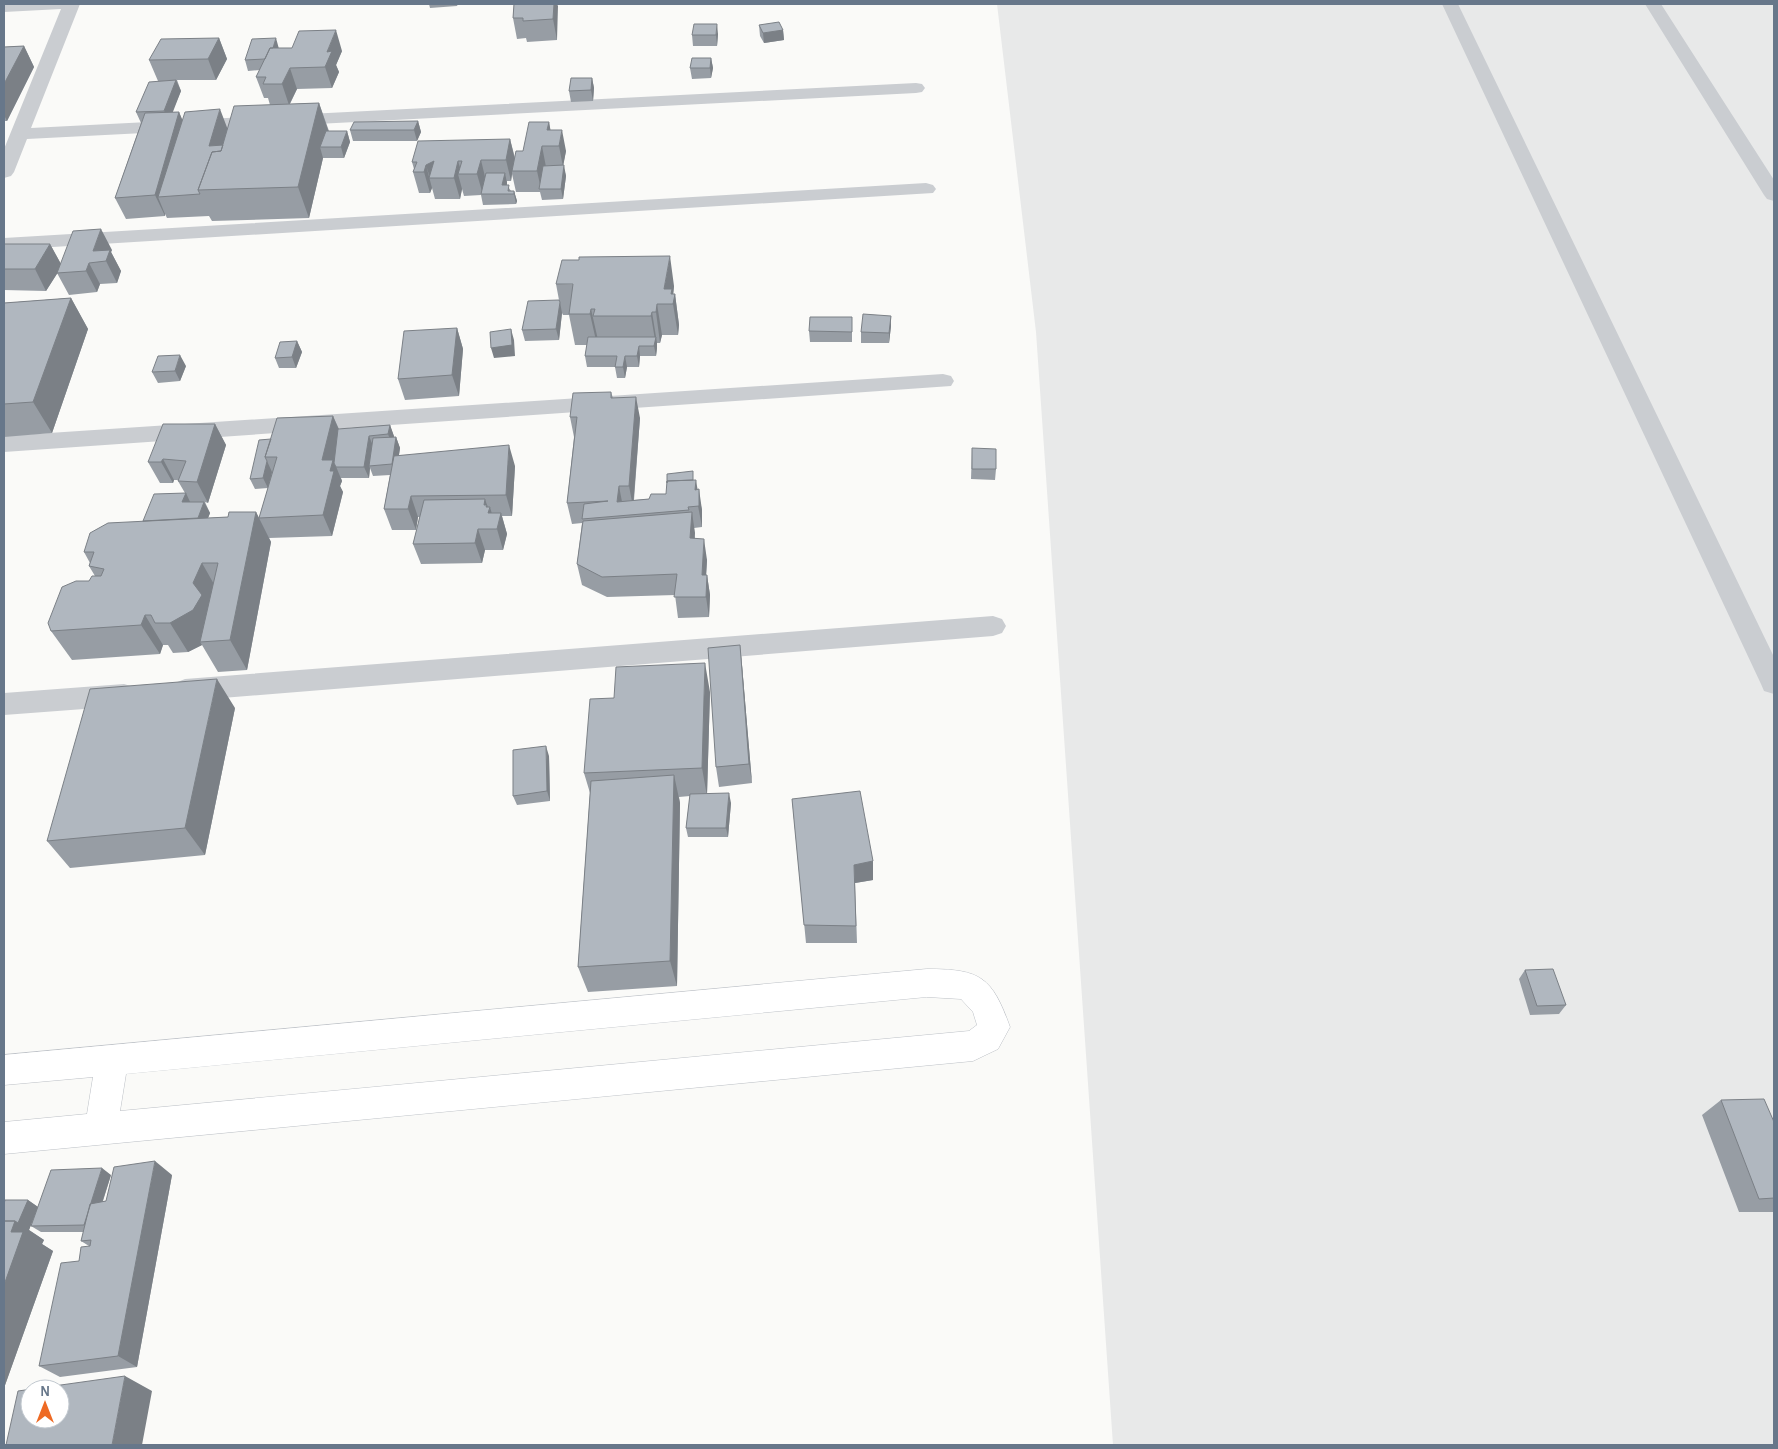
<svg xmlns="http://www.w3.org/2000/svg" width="1778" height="1449" viewBox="0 0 1778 1449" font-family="'Alegreya Sans',sans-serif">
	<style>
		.built { fill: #e8e9e9 }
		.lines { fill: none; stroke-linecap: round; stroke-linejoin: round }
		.secondary-casing { stroke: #bcc0c6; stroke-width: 1 }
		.street { fill: #cacdd1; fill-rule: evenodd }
		.secondary { fill: #fff; fill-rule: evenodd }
		.wall { fill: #979da4 }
		.shaded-wall { fill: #7b8086 }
		.building { fill: #b0b7bf; stroke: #7b8086; fill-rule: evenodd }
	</style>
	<rect width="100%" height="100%" fill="#fafaf8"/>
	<!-- built -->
	<path class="built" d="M997,4H1774V1445H1113L1036,332Z"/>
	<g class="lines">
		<!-- secondary casing -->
		<g class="secondary-casing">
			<path id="secondary" d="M927,969C981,969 992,977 1010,1027L998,1049L973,1061L4,1154V1122L87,1114L93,1077L4,1085V1055ZM927,997L961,999L973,1012L977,1025L969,1031L120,1111L126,1074Z"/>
		</g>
		<!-- street -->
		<path class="street" d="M4,4H80L31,128L916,83L922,84L925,88L922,92L916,93L27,139L14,172L11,176L4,178V149L61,9L4,12Z
			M1442,4H1458L1774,657V694L1764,691L1761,684Z
			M1645,4H1661L1774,180V201L1767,199L1764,195Z
			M926,183L933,185L936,189L933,193L4,250V238Z
			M943,374L951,376L954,381L951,386L4,452V436Z
			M993,616L1002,619L1006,626L1002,633L993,636L185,701L175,697L172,690L175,683L185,679Z
			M124,684L134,687L138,695L134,703L124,706L4,715V693Z"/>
		<!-- secondary -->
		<use href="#secondary" class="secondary"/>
	</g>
	<!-- wall -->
	<path class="wall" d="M429,4H458L457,6L430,8Z
		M514,4H557V40L527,42L526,38L517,39L513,18Z
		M759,25L783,30L784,40L764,43L760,36Z
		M718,34L717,46H693L692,35Z
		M219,38L227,59L216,80H177L181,91L172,112H179L182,120L227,129L270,105L268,98H264L256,77L260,70L248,71L245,60L279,48L342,51L336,65L339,72L332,88L297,89L290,104L319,103L329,131H347L350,142L344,158H323L309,218L212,221L209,216L167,218L165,214V216L126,219L115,198L141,123L136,112L158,81L149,60Z
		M24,46L34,67L7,121H4V47Z
		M711,58L713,68L711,78L692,79L690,68Z
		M592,78L594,88L593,101L571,102L569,91Z
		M418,121L421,132L417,141H353L350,130Z
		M549,122L550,130L566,151L563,165L566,176L563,199L542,200L540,192H516L512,174L511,181H507V185L511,191H514L517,201L516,204L483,205L481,195L464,196L462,189L460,199H435L432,188L430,193H419L413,172L414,169L412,162L510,139L515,158L523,151Z
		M4,244H50L61,264L112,250L111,252L121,271L117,283L100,284L97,292L69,295L57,273L58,272L46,291L4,290Z
		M556,284L674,286L673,294H675L679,325L678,335H662L660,343H657V348L656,356H640L639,367H627L625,378H617L615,367H587L585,356L587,345H575L569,315H563L562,313L559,340L525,341L522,330L559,300Z
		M71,298L88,329L52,433L4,437V303Z
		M891,316V326L889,343H861V332Z
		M852,327V342H810L809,331Z
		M457,328L463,349L459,396L405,400L398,379Z
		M297,341L302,352L296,368H279L275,358Z
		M186,366L180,381L158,383L152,372Z
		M611,392L613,398L640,418L634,500L649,499L666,494L694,480L697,489L702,510V527L694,528L695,539L707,560L706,575H707L710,595L709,617L678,618L675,595L607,597L582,585L577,564L582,523L572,524L567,503L574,437L570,417Z
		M333,416L339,429L390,425L394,437H396L400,448L399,455L515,466L512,516H502L507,534L503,550H485L482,563L421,564L413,544L420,517H418L416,530H392L384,509L390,475L373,476L370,468L369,478H341L342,481L340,486L343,492L332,536L269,538L271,542L247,670L218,672L202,645L188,652L173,653L168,645H163L160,654L72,660L51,631L89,581L95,576L89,566L90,563L84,552L143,521L185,493L178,481V480H174L173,483H160L148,462L215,424L226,445L208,503L205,502L210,513L208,518L228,517L256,512L259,518L268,488L255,489L250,479L271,439Z
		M972,448L996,469L995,480L971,479Z
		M740,645L742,665L752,783L719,787L716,767Z
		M710,692L707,793L731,803L728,837H688L686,828L690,796L679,797L680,803L677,986L588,992L578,967L590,793L584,773Z
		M235,708L205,855L70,868L47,841Z
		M549,756L550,801L517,805L513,796Z
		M792,799L873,861V880L855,883L857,943H806Z
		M1525,970L1566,1005L1559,1014L1530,1015L1519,979Z
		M1721,1100L1774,1122V1212H1739L1702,1115Z
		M111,1175L103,1201H106L172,1175L137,1367L60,1377L39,1366L79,1261L89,1246L81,1241L84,1232H41L31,1226L36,1212L29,1230L44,1240L42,1244L53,1251L4,1388V1204L28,1200L38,1207Z"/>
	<!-- shaded-wall -->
	<path class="shaded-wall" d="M554,4H557L558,6L557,40L553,19Z
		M717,24L718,34L717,46L716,35Z
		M336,30L342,51L336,65L339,72L332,88L325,67L327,52Z
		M783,30L784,40L764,43L763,33Z
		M219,38L227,59L216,80L208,59Z
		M276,38L279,49L269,59Z
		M24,46L34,67L7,121L4,115V84Z
		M711,58L713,68L711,78L710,68Z
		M290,68L297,89L289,105L282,84Z
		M592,78L594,88L593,101L591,90Z
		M176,80L181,91L169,122L164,111Z
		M319,103L329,133L320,147L323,158L309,218L298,187Z
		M220,109L228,130L231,166L209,146Z
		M179,112L188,133L158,197L165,214V216L155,195Z
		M418,121L421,132L417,141L414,130Z
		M549,122L553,143L547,130Z
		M562,130L566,151L563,167L559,146Z
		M347,131L350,142L344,158L341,147Z
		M510,139L515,160L512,171V174L511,181L506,160Z
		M542,146L546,167L541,189L537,171Z
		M481,160L486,181L483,195L477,174Z
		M434,161L430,178L426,165Z
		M458,161L462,174H458L462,189L460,199L454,178Z
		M426,165L432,188L430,193L424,172Z
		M564,165L566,176L563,199L561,189Z
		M505,173L507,183L505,194L502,185Z
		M514,191L517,201L516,204L514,194Z
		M101,229L112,250L111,252L121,271L117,283L106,261L93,251Z
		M50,244L62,266L46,291L35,269Z
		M670,256L674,286L673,297L675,294L679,325L678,335L673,304L664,289Z
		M89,263L100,284L97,292L86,271Z
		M71,298L88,329L52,433L33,402Z
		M560,302L562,313L559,340L556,329Z
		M657,304L662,335L660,343L656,312Z
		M591,309L598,340L597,345L590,314Z
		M652,312L657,343V348L656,356L654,346L655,340L651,316Z
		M891,316V326L889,343V333Z
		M457,328L463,349L459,396L452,375Z
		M511,329L514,340L515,356L494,358L491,348Z
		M297,341L302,352L296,368L292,357Z
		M639,346L640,356L639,367L637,356Z
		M180,355L186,366L180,381L175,371Z
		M625,356L627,367L625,378L623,367Z
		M636,397L640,418L633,507L629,486Z
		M333,416L342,437L335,464L342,481L340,486L343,492L332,536L323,515L322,460Z
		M215,424L226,445L208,503L197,482Z
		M390,425L394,436L392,445L388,434Z
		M369,436L373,446L369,466L370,468L369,478L364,467Z
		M396,437L400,448L396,474L392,464Z
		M509,445L515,466L512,516L506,495Z
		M163,459L174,480L173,483L161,462Z
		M267,461L272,472L268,488L263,478Z
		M696,480L699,498V489L702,510V527L695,490Z
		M619,486L623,507L617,502Z
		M186,493L191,504L182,502Z
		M411,496L418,517L416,530L408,509Z
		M485,499L489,511L490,507L496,528L484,505Z
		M204,502L210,513L201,536L195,526Z
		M688,507L691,524L692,512L695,533L693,559L690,538L691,525Z
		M256,512L271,542L247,670L230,640Z
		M501,513L507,534L503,550L497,529Z
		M478,529L485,550L482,563L475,543Z
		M704,539L707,560L705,595L702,575Z
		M202,563L219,593L200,642L202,645L188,652L170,623L193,583Z
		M707,575L710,595L709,617L706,597Z
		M145,615L163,645L160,654L141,625Z
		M740,645L742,665L752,783L749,764Z
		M705,663L710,692L707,796L702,768Z
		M217,679L235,708L205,855L185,828Z
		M546,746L549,756L550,801L547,791Z
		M674,775L680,803L677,986L670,961Z
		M729,793L731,803L728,837L726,828Z
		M873,861V880L855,883L854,865Z
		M155,1161L172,1175L137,1367L118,1356Z
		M102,1168L111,1175L93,1231L84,1225Z
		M28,1200L38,1207L29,1230L44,1240L42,1244L53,1251L4,1388V1285L11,1232L15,1221Z
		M125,1376L152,1391L142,1445H112Z"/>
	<!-- building -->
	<path class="building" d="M514,4H554L553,19L523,21V18H513Z
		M779,22L783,30L763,33L759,25Z
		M694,24H717L716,35H692Z
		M336,30L327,52L332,51L325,67L290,68L282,84H263L266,77H256L270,48H292L299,31Z
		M219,38L208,59L149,60L161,39Z
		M276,38L273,48H270L265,59L245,60L252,39Z
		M24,46L4,84V47Z
		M692,58H711L710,68H690Z
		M571,78H592L591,90L569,91Z
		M176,80L164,111L136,112L149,82Z
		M319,103L298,187L198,190L212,152L221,151L234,106Z
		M220,109L209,146L223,145L221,151L212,152L198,190L200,194L158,197L185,112Z
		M179,112L155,195L115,198L145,113Z
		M418,121L414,130H350L354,122Z
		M529,122H549L547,130H562L559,146H542L537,171H512L516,151H523Z
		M326,131H347L341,147H320Z
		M510,139L506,160H481L477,174H458L462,161H458L454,178H429L434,161L426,165L424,172H413L417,162H412L418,141Z
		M564,165L561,189H539L543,166Z
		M486,173H505L502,185H509L508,191H514V194H481Z
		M101,229L93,251L110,250L106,261L89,263L86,271L57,273L73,231Z
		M4,244H50L35,269H4Z
		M670,256L664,289H672L671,294H675L673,304H657L656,312H652L651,316H593L595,309H591L590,314H569L573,284H556L562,260H579V257Z
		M71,298L33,402L4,404V303Z
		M559,300L560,302L556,329L522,330L528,301Z
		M863,314L891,316L889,333L861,332Z
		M810,317H852V332L809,331Z
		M457,328L452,375L398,379L404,331Z
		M511,329L512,345L491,348L490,332Z
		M588,337H656L654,346H639L637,356H625L623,367H615L617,356H585Z
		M297,341L292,357L275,358L280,342Z
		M180,355L175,371L152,372L158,356Z
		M611,392V398L636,397L629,486H619L617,502L649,499L651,494H666L667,481L696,480L695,490L699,489V506L688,507L689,510L582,519L584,504L608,501L567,503L577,417H570L573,393Z
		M333,416L322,460H333L330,471H334L323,515L259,518L277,457H265L277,418Z
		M163,424H215L197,482L178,481L186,461L163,459L161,462H148Z
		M390,425L388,434L369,436L364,467H336L334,463L338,429Z
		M396,437L392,464L369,466L373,438Z
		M271,439L265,457L267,461L263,478L250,479L259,440Z
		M509,445L506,495L411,496L408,509H384L394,456Z
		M972,448L996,449V469H972Z
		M693,471V480L667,481V483V474Z
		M186,493L182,502H204L198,518L143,521L154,494Z
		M485,499L484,505H487L486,507H490L488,513H501L497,529H478L475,543L413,544L424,500Z
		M229,512H256L230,640L200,642L218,563H202L193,583L202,595L193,610L170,623H155L151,615H145L141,625L51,631L48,623L62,587L76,581H89L92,576H101L104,569L89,566L94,552H84L90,533L108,523L228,517Z
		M692,512L690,538L704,539L702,575H707L706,597H674L677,574L602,577L577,564L583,521Z
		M740,645L749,764L716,767L708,648Z
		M705,663L702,768L584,773L590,699L614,698L616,667Z
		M217,679L185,828L47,841L90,689Z
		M546,746L547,791L513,796V750Z
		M674,775L670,961L578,967L591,781Z
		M860,791L873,861L854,865L856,926L804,925L792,799Z
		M729,793L726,828H686L690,794Z
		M1553,969L1566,1005L1537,1006L1525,970Z
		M1764,1099L1774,1122V1198L1759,1199L1721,1100Z
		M155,1161L118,1356L39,1366L61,1263L79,1261L81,1247L90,1246L91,1240L81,1241L90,1204L106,1201L114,1167Z
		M102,1168L84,1225L31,1226L51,1170Z
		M5,1200H28L18,1223L15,1221H4V1204Z
		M4,1221H15L11,1232H23L4,1285Z
		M125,1376L112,1445H6L18,1391ZM30,1389H60V1419H30Z"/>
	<!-- border -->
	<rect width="1778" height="1449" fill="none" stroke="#67778a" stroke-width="10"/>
	<!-- north arrow -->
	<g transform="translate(45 1404)"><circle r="24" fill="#ffffff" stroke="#c2c9d0"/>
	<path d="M0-4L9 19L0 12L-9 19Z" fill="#ee6a24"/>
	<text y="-8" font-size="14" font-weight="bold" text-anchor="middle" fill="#67778a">N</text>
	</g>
</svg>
